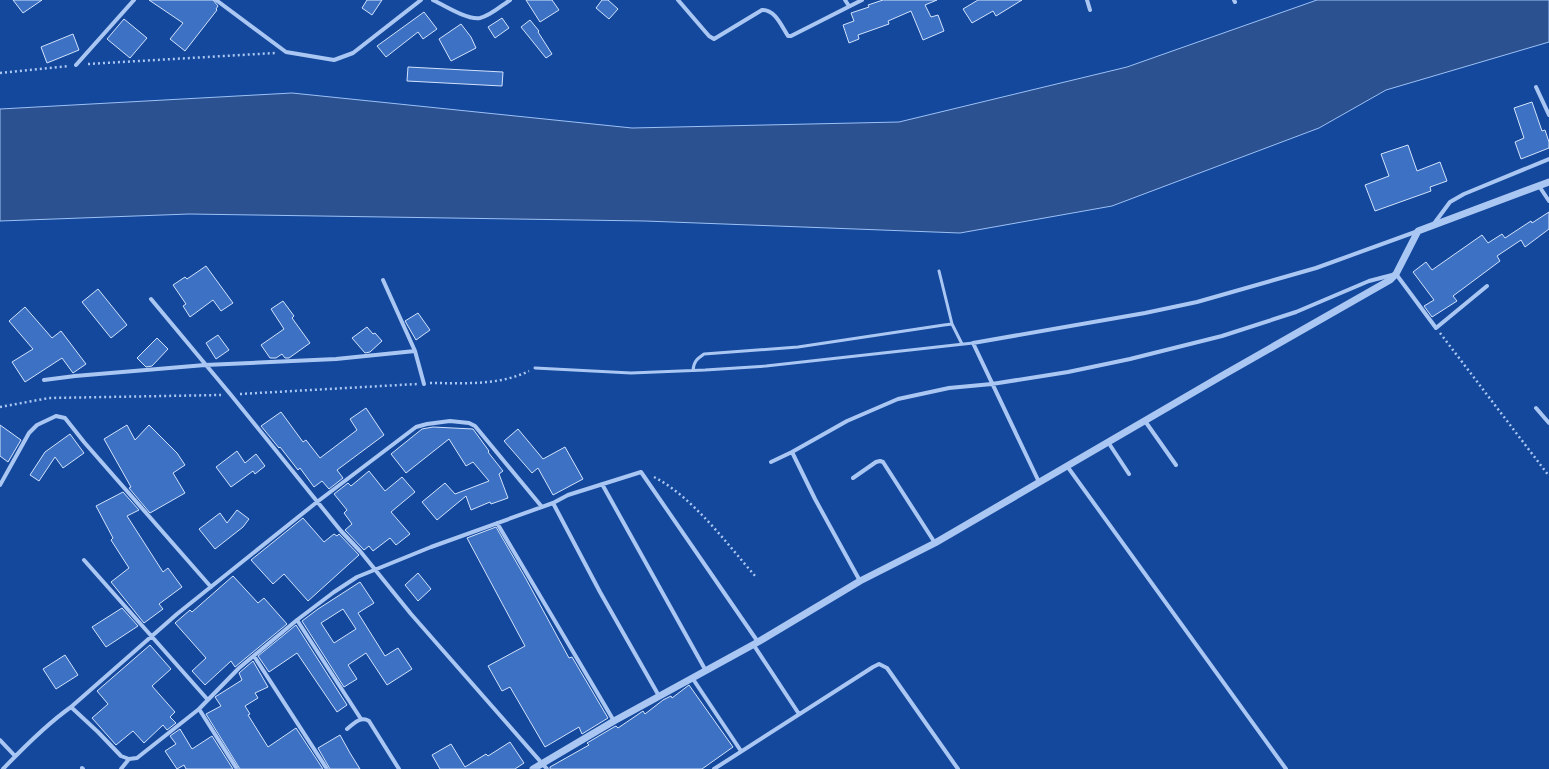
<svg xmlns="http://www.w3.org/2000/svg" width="1549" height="769" viewBox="0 0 1549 769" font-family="'Exo 2',sans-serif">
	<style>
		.water { fill: #2c5190; stroke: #9cc1f6 }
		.building { fill: #3d71c3; stroke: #d2e3fd; fill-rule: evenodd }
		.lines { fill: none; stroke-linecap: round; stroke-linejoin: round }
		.path { stroke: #aac7f3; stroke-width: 2.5; stroke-dasharray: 2 3; stroke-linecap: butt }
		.service { stroke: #aac7f3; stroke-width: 3 }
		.minor { stroke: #aac7f3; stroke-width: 4 }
		.tertiary { stroke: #aac7f3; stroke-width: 7 }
	</style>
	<rect width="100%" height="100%" fill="#14489c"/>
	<!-- water -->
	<path class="water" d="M1317,0H1549V42L1386,90L1319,128L1112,206L960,233L645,221L189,214L0,221V109L292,93L632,128L899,122L1127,67Z"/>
	<!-- building -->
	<path class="building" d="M13,0H42L23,13Z
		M149,0H213L218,6L216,9L217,10L185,51L170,39L183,23Z
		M367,0H382L372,15L362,8Z
		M526,0H552L559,10L540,22Z
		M602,0H608L618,9L609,19L596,8Z
		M883,0H937L925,5L931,17L938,15L944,31L923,40L911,11L888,21L889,24L858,35L859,39L849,43L843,25L854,21L851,13L869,7L868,5Z
		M978,0H1022L996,16L993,11L972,23L963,9Z
		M424,12L437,29L423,39L418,32L386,57L377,46Z
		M502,18L509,28L495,38L488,27Z
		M124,19L147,38L130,58L107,39Z
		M530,20L539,31L538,32L552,54L546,58L521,27Z
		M461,24L471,37L476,48L451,61L439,39Z
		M73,34L79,50L47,63L41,47Z
		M408,67L503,72L502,86L407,81Z
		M1532,102L1542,131L1545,130L1549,142V148L1521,159L1515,142L1524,138L1514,108Z
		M1408,145L1417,171L1440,162L1447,181L1430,187L1431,191L1375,211L1365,185L1389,176L1381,154Z
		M1549,212V229L1525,247L1521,240L1497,256L1500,261L1453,296L1457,301L1432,317L1424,306L1434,300L1413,272L1426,262L1432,270L1482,235L1488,243L1502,234L1505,238L1531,221L1532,223Z
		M206,266L233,303L221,311L213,300L190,317L183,306L186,304L173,285L185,277L187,279Z
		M98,289L127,325L111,338L82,302Z
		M283,301L294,316L292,318L310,343L289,358H285L282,354L276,358H270L261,345L284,329L271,309Z
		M25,307L52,338L61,331L86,364L73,373L62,358L25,382L12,362L33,349L9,321Z
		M418,313L430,330L416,340L405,321Z
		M367,327L373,334L375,333L382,341L370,352L365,353L352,338Z
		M218,335L229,350L216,359L206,343Z
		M157,338L168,349L152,366L146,367L137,358Z
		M366,408L384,435L337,470L343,478L329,489L322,481L314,487L300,468L298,470L280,447L279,448L261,426L281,412L303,442L306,440L320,458L357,430L350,419Z
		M0,425L21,440L8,462L0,456Z
		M127,425L135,440L149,425L177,453L185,465L173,473L185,493L150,513L129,488L131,487L104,439Z
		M433,427L473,429L489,451L488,452L503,471L499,474L508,498L491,504L490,502L471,510L466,496L437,520L422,502L445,483L455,494L489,481L473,462L466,466L449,439L406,473L391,454L422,429Z
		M518,429L543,459L565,447L583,479L553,495L538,468L532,473L504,441Z
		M70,434L84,453L63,468L55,457L39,481L30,475L45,452Z
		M237,451L245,463L256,454L265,466L255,474L253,471L231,487L216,467Z
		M369,471L385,491L402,477L415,492L391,512L410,534L396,545L390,538L373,551L369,546L364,550L345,530L352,524L344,513L347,510L334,494L348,483L351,486Z
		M123,492L139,510L127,516L163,572L168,568L182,587L159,604L163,609L144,623L111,582L129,568L111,540L113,538L96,506Z
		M237,510L249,519L243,527L215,549L199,529L220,513L227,523Z
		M303,518L324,542L334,534L337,536L339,534L359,555L308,601L284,574L273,584L251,560Z
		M496,527L526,579L569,658L572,657L608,718L582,734L579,727L545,747L510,687L502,691L488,666L525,646L467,538Z
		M418,573L431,589L418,601L405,585Z
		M233,576L258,603L264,598L287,624L235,667L231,661L205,685L192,671L206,658L175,623L190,610L192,612Z
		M360,582L374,603L358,613L385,656L398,648L412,669L387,685L366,653L348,665L357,679L344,687L302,621L318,609ZM343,609L356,629L334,643L321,623Z
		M122,608L138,626L106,647L92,627Z
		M296,625L347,705L337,712L297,653L269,672L258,656Z
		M150,645L171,669L152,686L175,712L170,717L176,723L167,730L163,725L144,743L133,731L116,745L92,718L108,704L97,691Z
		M65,655L78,675L56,689L43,669Z
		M253,661L268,687L255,693L258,698L245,706L250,714L248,715L268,747L296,728L323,769H240L206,714L221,706L215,697L242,680L239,673Z
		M689,685L733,747L702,769H550V767L589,745L587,743L614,727L616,726L618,728L643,711L645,714L663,700L671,696L672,698Z
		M180,729L192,749L212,736L233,769H186L184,765L177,769L165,751L176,744L170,736Z
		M340,735L350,753L360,769H330L318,748Z
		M510,742L524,763L515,769H440L432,755L451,744L465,767L486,754L488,756Z"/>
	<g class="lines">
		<!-- path -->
		<path class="path" d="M88,64L275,53
			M0,73L69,66
			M1440,333L1549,476
			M430,383C464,383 498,386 529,371
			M240,394L417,384
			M0,407L49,398L221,395
			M654,477C693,497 727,544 756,577"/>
		<!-- service -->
		<path class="service" d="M939,271L952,324
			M535,368L631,373L705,370L766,366L973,343
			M693,370C694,361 697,359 704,354L798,347L944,325L952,324L962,344"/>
		<!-- minor -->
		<path class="minor" d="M216,0L286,52L334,60L353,53L421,0
			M433,0C445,6 467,20 480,18C490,16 501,6 510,0
			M678,0L709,36L714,39L762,10C775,9 782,27 788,36H791L862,0
			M845,0L849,6
			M1087,0L1090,10
			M1234,0L1235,2
			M76,65L134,0
			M1536,87L1549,115
			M1539,186L1549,201
			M1433,225L1450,202L1464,194L1549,159
			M383,280L415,351
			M151,299L231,395L341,531L360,551L411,614L547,769
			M44,380L75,376L205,365L336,359L415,351L424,384
			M1536,408L1549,423
			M1145,421L1176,465
			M1108,442L1129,474
			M792,452L847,421L898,399L949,388L992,384L1068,372L1130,359L1222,336L1296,312L1369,281L1396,274L1436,328L1487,286
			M771,462L792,452L815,499L860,581
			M1067,466L1286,769
			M853,478L876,462L880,461L883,462L935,543
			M1039,482L973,343L1145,313L1197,302L1316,268L1418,231
			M602,484L706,671
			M0,485L29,433L37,425L56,416L65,418L84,442L211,587
			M553,503L600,592L659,696
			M497,523L614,721
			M84,560L208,700
			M297,620L361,719
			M753,644L799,714
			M254,656L327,769
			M693,679L741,751
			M71,707L177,614L317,502L416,427L427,424L450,421L469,423L475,426L542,507
			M199,709L237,769
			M347,729C354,723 361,716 369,721L399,769
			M0,740L15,756
			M82,768L83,769
			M3,769C24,747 47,724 71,707L98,732L121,756L129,759L137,758L199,709L239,668L297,620L334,592L357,577L431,547L553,503L568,495L641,472L758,642
			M121,769L129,759
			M714,769L873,667L879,664L887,668L958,769"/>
		<!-- tertiary -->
		<path class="tertiary" d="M533,769L614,721L758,642L860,581L935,543L1225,374L1390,280L1396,274L1418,231L1549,182"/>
	</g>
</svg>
